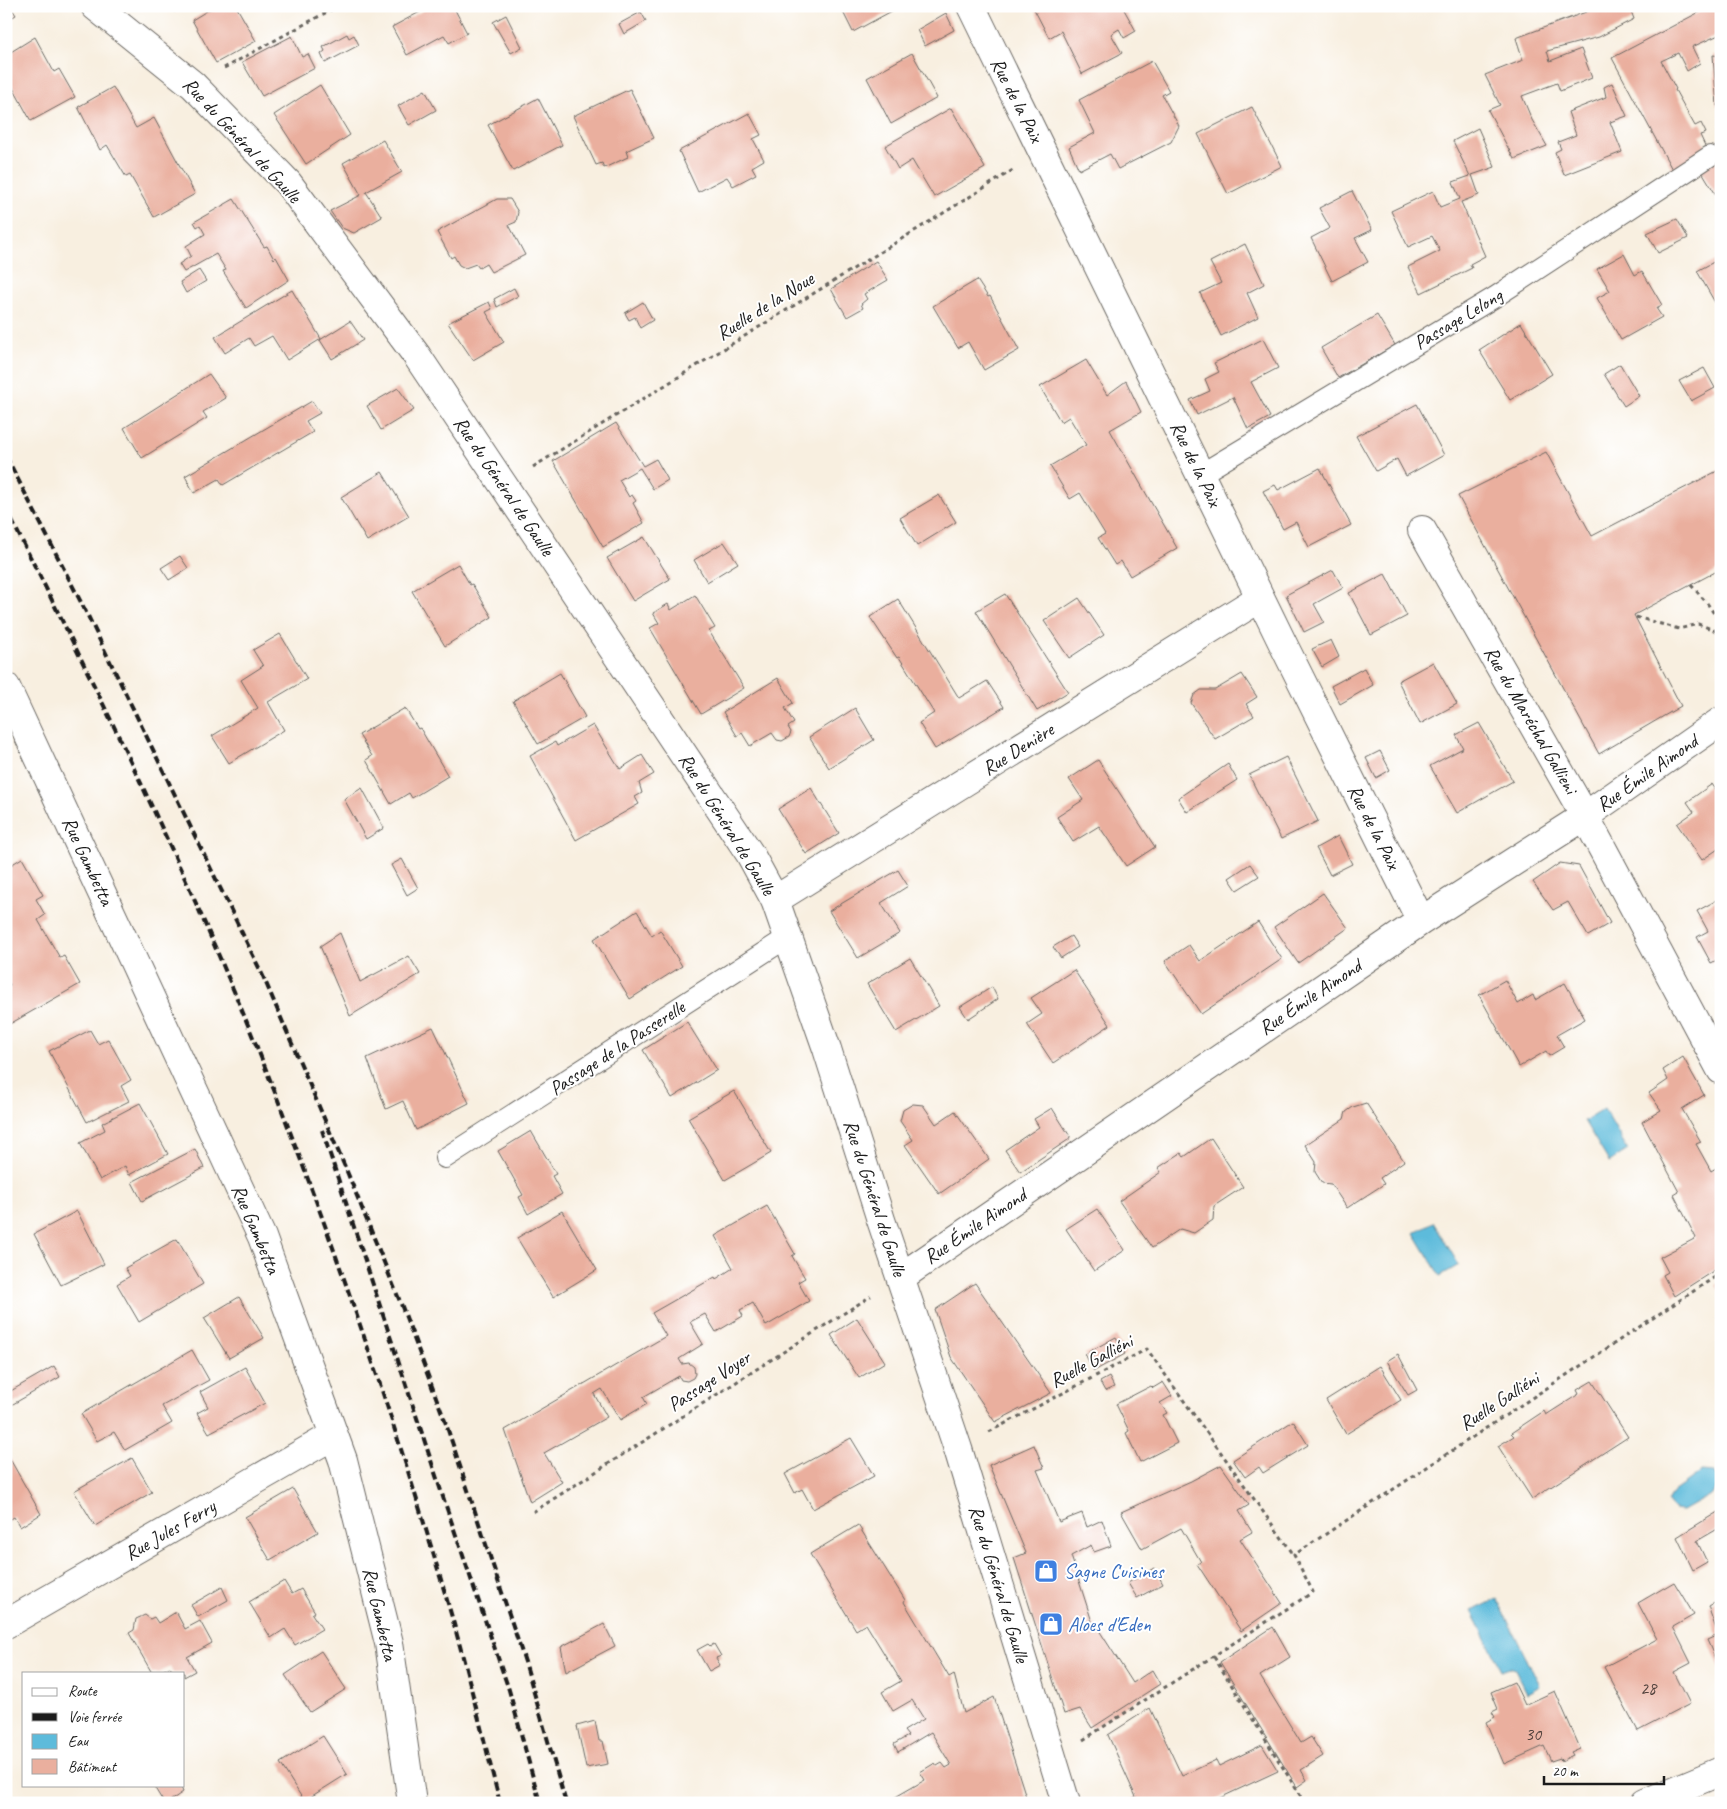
<svg xmlns="http://www.w3.org/2000/svg" width="1727" height="1809" viewBox="0 0 1727 1809" font-family="Caveat,sans-serif">
	<style>
		.water { fill: #5dbbdb; stroke: #3c6c7c }
		.building { fill: #eaaf9e }
		.lines { fill: none; stroke-linecap: round; stroke-linejoin: round }
		.service-casing { stroke: #696661; stroke-width: 22 }
		.minor-casing { stroke: #696661; stroke-width: 30 }
		.tertiary-casing { stroke: #696661; stroke-width: 30 }
		.path { stroke: #696661; stroke-width: 3; stroke-dasharray: 4 4; stroke-linecap: butt }
		.service { stroke: #fff; stroke-width: 20 }
		.minor { stroke: #fff; stroke-width: 28 }
		.tertiary { stroke: #fff; stroke-width: 28 }
		.rail { stroke: #1c1c1c; stroke-width: 4; stroke-dasharray: 8 4; stroke-linecap: butt }
		.labels { text-anchor: middle; dominant-baseline: central; stroke-width: 4; stroke-linejoin: round; paint-order: stroke }
		.number-label { font-size: 18px; fill: #50413c }
		.street-label { font-size: 20px; fill: #1c1c1c; stroke: #fff }
		.shop-label { font-size: 20px; fill: #366cbe; stroke: #fff; text-anchor: start }
	</style>
	<rect width="100%" height="100%" fill="#fff"/>
	<filter id="ink" filterUnits="userSpaceOnUse"><feTurbulence type="fractalNoise" baseFrequency=".02" numOctaves="2"/><feDisplacementMap in="SourceGraphic" scale="10" xChannelSelector="R" yChannelSelector="G"/><feConvolveMatrix kernelMatrix="1 2 1 2 8 2 1 2 1" color-interpolation-filters="sRGB"/></filter>
	<filter id="wash" filterUnits="userSpaceOnUse"><feTurbulence type="fractalNoise" baseFrequency=".0096" numOctaves="4" result="noise"/><feDisplacementMap in="SourceGraphic" scale="20" xChannelSelector="R" yChannelSelector="G"/><feGaussianBlur stdDeviation="1.12" result="paint"/><feColorMatrix in="noise" values="0 0 0 0 0 0 0 0 0 0 0 0 0 0 0 0 0 1.4 0 .05"/><feComposite in="paint" operator="in"/></filter>
	<g filter="url(#wash)">
		<rect width="100%" height="100%" fill="#f8efe0"/>
		<!-- water -->
		<path class="water" d="M1604,1109L1628,1150L1609,1162L1584,1121Z
			M1433,1222L1459,1265L1440,1276L1414,1233Z
			M1701,1472L1714,1473L1719,1482L1713,1494L1683,1511L1674,1510L1667,1502L1673,1492Z
			M1497,1599L1540,1686L1527,1693L1515,1669L1508,1667L1502,1670L1472,1611Z"/>
		<g id="blocks">
			<!-- building -->
			<path class="building" d="M6,6H10L16,15L6,21Z
				M171,6H184L174,12Z
				M215,6H236L256,41L216,63L192,20Z
				M431,6H453L467,33L449,43L444,35L407,55L392,27Z
				M840,6H901L853,32Z
				M1039,6H1122L1136,31L1124,38L1119,29L1111,34L1122,53L1082,74L1061,31L1049,38L1034,9Z
				M1602,6H1629L1634,19L1599,37L1547,51L1550,61L1581,49L1592,78L1560,91L1557,83L1522,96L1532,120L1547,146L1514,159L1488,110L1500,105L1485,75L1523,60L1516,38Z
				M1711,6H1721V34L1692,47L1700,63L1687,71L1678,53L1661,61L1676,89L1675,90L1695,126L1701,123L1706,133L1700,135L1707,150L1674,173L1612,58Z
				M641,12L646,21L624,34L619,24Z
				M946,13L954,30L925,46L917,30Z
				M506,15L522,47L511,53L493,22Z
				M347,34L349,38L354,35L359,45L325,63L321,54L325,51L323,47Z
				M292,36L302,57L308,54L315,68L262,96L242,62Z
				M35,37L54,72L59,69L75,97L31,121L6,75V55Z
				M912,53L937,98L891,124L867,78Z
				M1713,55L1721,56V106H1717Z
				M1152,61L1169,91L1162,95L1179,126L1171,142L1118,169L1110,154L1079,170L1069,147L1095,133L1079,100Z
				M1612,83L1627,116L1610,122L1622,152L1564,175L1555,152L1561,149L1558,142L1576,135L1568,112L1606,97L1604,87Z
				M320,85L350,135L306,164L274,115Z
				M113,87L136,128L154,118L195,194L154,217L130,175L126,177L107,145L100,150L78,107Z
				M630,89L654,138L626,151L628,157L604,168L602,163L596,165L573,116Z
				M425,90L436,110L409,125L398,106Z
				M538,98L562,145L513,171L488,125Z
				M1252,107L1282,166L1228,194L1198,134Z
				M951,108L985,168L934,197L912,160L898,169L885,146Z
				M749,113L761,135L753,139L764,160L752,167L756,174L733,186L727,177L698,192L679,151Z
				M1478,128L1495,167L1472,175L1479,195L1461,202L1485,256L1470,264L1472,268L1421,293L1408,267L1440,251L1432,236L1408,247L1391,211L1433,191L1440,207L1460,199L1453,182L1470,176L1453,141Z
				M383,140L402,172L366,192L382,217L354,233L342,228L330,211L361,195L343,163Z
				M1721,143V155L1715,146Z
				M1721,157V203L1701,170Z
				M1352,191L1372,230L1355,238L1368,262L1332,281L1311,238L1330,228L1319,208Z
				M234,199L264,247L267,246L274,259L276,257L289,280L246,308L223,271L226,270L216,254L184,272L179,264L191,256L186,246L205,234L200,225L197,227L194,222Z
				M497,199H510L518,212L516,222L509,225L525,255L491,272L486,264L479,268L476,264L465,268L459,265L454,256L451,258L437,232Z
				M1677,219L1688,238L1658,253L1647,233Z
				M1245,244L1264,284L1247,293L1258,317L1221,336L1200,293L1221,283L1210,262Z
				M1624,254L1635,275L1642,271L1662,305L1656,308L1662,317L1621,340L1597,298L1610,291L1597,269Z
				M1721,258V304L1717,306L1697,271Z
				M876,261L888,280L864,294L867,299L861,304L863,308L847,317L831,289Z
				M199,270L206,281L186,293L180,282Z
				M977,280L988,297L990,296L1019,350L984,370L968,342L958,348L933,306Z
				M514,288L518,296L497,307L494,299Z
				M292,290L321,339L287,360L272,336L254,346L249,338L225,353L215,337Z
				M489,302L492,309L486,312L504,342L473,360L448,323Z
				M643,302L653,320L640,328L635,317L629,320L625,313Z
				M1377,315L1395,345L1338,378L1321,348Z
				M350,321L363,340L332,359L320,340Z
				M1521,323L1552,374L1510,400L1479,350Z
				M1263,339L1278,368L1251,382L1270,417L1248,429L1233,397L1197,415L1190,400L1210,391L1205,379L1219,372L1214,363Z
				M1086,360L1107,395L1126,381L1141,412L1110,430L1177,548L1130,576L1121,561L1115,565L1098,538L1105,534L1080,493L1070,499L1050,466L1086,445L1069,417L1061,422L1040,387Z
				M1620,364L1639,396L1624,406L1604,374Z
				M1704,368L1715,388L1691,401L1679,381Z
				M209,374L226,398L203,412L207,418L142,458L124,428Z
				M398,388L414,410L381,430L367,406Z
				M312,401L320,413L306,421L313,432L223,485L219,479L194,493L185,476Z
				M1417,404L1444,455L1406,476L1397,459L1376,471L1356,436Z
				M616,423L643,466L656,459L668,480L653,489L640,468L619,480L629,497L632,495L636,501L633,503L644,523L603,547L553,461Z
				M1546,452L1592,536L1721,469V569L1634,615L1681,706L1599,754L1458,496Z
				M1320,468L1351,525L1309,547L1296,522L1283,529L1263,491L1275,485L1278,490Z
				M382,472L409,516L367,541L341,497Z
				M939,495L956,522L917,546L900,518Z
				M644,537L670,579L633,601L607,558Z
				M724,542L738,563L707,582L694,560Z
				M180,556L188,568L169,580L161,568Z
				M458,564L470,585L472,584L492,617L445,646L412,591Z
				M1333,570L1343,588L1314,604L1324,622L1304,632L1286,595Z
				M1385,574L1407,616L1371,635L1349,593Z
				M1005,594L1068,692L1037,711L976,611Z
				M695,595L715,628L709,631L744,688L701,714L650,628L659,623L653,613L668,604L671,610Z
				M1079,598L1104,635L1069,658L1044,621Z
				M898,599L959,698L987,681L1004,707L935,749L919,723L934,713L899,657L897,658L870,617Z
				M280,634L307,679L268,702L284,730L229,763L212,736L258,708L241,680L263,666L253,650Z
				M1331,640L1339,657L1322,667L1312,649Z
				M1433,662L1457,704L1420,724L1398,681Z
				M1364,668L1373,685L1340,704L1331,686Z
				M560,673L585,717L538,744L513,701Z
				M1242,674L1257,697L1246,704L1254,716L1215,739L1191,703L1194,695L1201,690H1215Z
				M778,678L793,703L785,708L794,723L788,727L791,732L789,737L782,741L777,740L772,733L750,746L742,733L737,736L723,712Z
				M405,708L418,729L420,728L448,776L412,798L409,793L391,804L366,760L372,756L359,735Z
				M855,708L874,740L829,768L809,737Z
				M1479,723L1513,781L1457,813L1430,766L1463,748L1456,735Z
				M593,725L620,769L642,755L654,774L639,783L642,793L635,797L639,804L576,840L530,756L555,742L557,746Z
				M1380,751L1390,770L1376,778L1366,758Z
				M1286,757L1318,821L1281,839L1249,775Z
				M1098,760L1155,847L1126,866L1099,826L1073,842L1057,817L1083,800L1069,779Z
				M1228,764L1237,780L1187,812L1178,798Z
				M1712,784L1721,797V847L1702,860L1677,824L1694,812L1687,802Z
				M362,788L384,828L366,839L344,799Z
				M811,788L839,833L806,854L778,809Z
				M1338,836L1352,864L1330,875L1316,848Z
				M22,858L43,895L36,899L45,915L38,920L60,958L64,956L80,984L8,1025L6,1021V987L10,985L6,978V868Z
				M402,859L418,888L407,895L391,865Z
				M1560,863L1579,866L1610,923L1588,936L1568,902L1553,910L1533,882Z
				M1250,864L1259,876L1237,890L1229,878Z
				M898,870L908,886L881,903L900,933L858,958L829,911Z
				M1323,893L1348,928L1298,963L1274,927Z
				M1721,898V958L1711,963L1697,937L1708,931L1697,911Z
				M637,911L652,936L660,930L682,966L630,999L594,939Z
				M1258,922L1282,959L1201,1014L1165,961L1189,945L1200,961Z
				M340,933L360,982L409,956L420,974L350,1016L320,946Z
				M1071,936L1078,947L1061,958L1053,947Z
				M910,958L939,1006L896,1032L867,984Z
				M1074,970L1110,1025L1053,1063L1027,1024L1042,1014L1031,998Z
				M1505,980L1518,1004L1533,995L1535,1000L1565,983L1585,1019L1557,1035L1564,1047L1549,1056L1546,1051L1519,1067L1479,995Z
				M992,987L998,999L968,1019L960,1007Z
				M687,1022L717,1070L672,1098L643,1050Z
				M433,1027L469,1103L416,1130L403,1101L386,1109L367,1058Z
				M90,1030L98,1044L108,1039L131,1080L121,1086L129,1101L87,1122L49,1051Z
				M1683,1057L1704,1095L1682,1109L1701,1142L1696,1144L1711,1171L1721,1165V1266L1674,1296L1663,1275L1668,1272L1660,1257L1696,1238L1674,1195L1679,1192L1642,1122L1661,1110L1649,1093L1668,1080L1663,1070Z
				M734,1091L771,1153L725,1180L688,1118Z
				M140,1103L168,1154L129,1175L125,1166L100,1180L80,1143L105,1130L102,1123Z
				M1366,1103L1404,1161L1380,1178L1384,1184L1347,1208L1331,1184L1322,1183L1315,1172L1316,1162L1305,1145L1344,1119L1346,1112L1353,1107Z
				M913,1104L923,1105L936,1124L955,1111L989,1159L939,1194L905,1145L913,1140L900,1121L903,1110Z
				M1052,1108L1071,1138L1020,1172L1005,1150L1039,1127L1034,1119Z
				M531,1131L556,1174L552,1176L562,1194L528,1214L519,1197L523,1195L498,1151Z
				M1211,1138L1243,1187L1214,1206L1213,1220L1194,1233L1180,1229L1152,1248L1119,1201L1161,1172L1158,1168L1181,1153L1184,1157Z
				M195,1149L204,1168L142,1201L132,1182Z
				M767,1206L795,1254L792,1256L805,1278L798,1282L809,1301L766,1326L753,1303L740,1310L743,1316L716,1332L705,1314L690,1322L703,1344L679,1359L682,1364L689,1363L694,1367L695,1374L693,1378L687,1381L681,1380L679,1376L643,1397L647,1404L620,1420L602,1389L594,1394L607,1417L544,1453L562,1482L530,1502L505,1430L666,1336L652,1313L715,1277L716,1279L733,1268L715,1236Z
				M1097,1209L1125,1250L1094,1271L1066,1229Z
				M77,1211L104,1264L61,1285L34,1234Z
				M562,1211L597,1270L553,1297L517,1238Z
				M177,1239L203,1284L139,1322L117,1284L130,1276L125,1268Z
				M1721,1281V1293L1716,1285Z
				M975,1283L1051,1393L995,1422L951,1357L935,1310Z
				M239,1297L264,1338L229,1358L204,1318Z
				M857,1318L885,1362L859,1378L831,1335Z
				M1116,1337L1125,1354L1094,1371L1085,1354Z
				M192,1350L209,1380L162,1406L172,1423L125,1450L114,1432L97,1441L81,1414Z
				M1398,1354L1417,1390L1408,1395L1387,1361Z
				M54,1366L60,1377L6,1408V1387L9,1392Z
				M1380,1366L1401,1400L1346,1434L1326,1400Z
				M245,1367L265,1403L209,1433L197,1413L208,1407L200,1392Z
				M1109,1377L1114,1387L1105,1391L1100,1382Z
				M1592,1381L1628,1437L1532,1499L1498,1446L1514,1436L1511,1433L1544,1411L1546,1415L1579,1394L1577,1390Z
				M1163,1382L1172,1396L1160,1403L1167,1413L1163,1415L1177,1443L1140,1462L1126,1433L1129,1431L1116,1404L1151,1386L1153,1388Z
				M1293,1421L1308,1445L1263,1473L1259,1467L1245,1477L1233,1460Z
				M851,1438L874,1476L813,1509L802,1489L795,1493L785,1474Z
				M1034,1445L1044,1468L1037,1470L1059,1522L1082,1513L1087,1527L1102,1520L1111,1546L1094,1552L1091,1545L1071,1556L1093,1625L1095,1624L1133,1683L1152,1670L1160,1684L1092,1728L1080,1709L1064,1714L1014,1558L1026,1553L989,1465Z
				M6,1452L41,1514L20,1527L14,1517L6,1522Z
				M132,1458L152,1492L95,1526L74,1491Z
				M1221,1465L1249,1505L1239,1511L1252,1532L1240,1539L1282,1603L1241,1631L1197,1564L1201,1562L1181,1528L1142,1549L1121,1512L1191,1481Z
				M293,1489L318,1532L270,1560L245,1517Z
				M1721,1510V1527L1697,1541L1707,1562L1693,1570L1677,1537Z
				M858,1525L905,1600L904,1602L949,1677L954,1674L964,1713L994,1697L1028,1803H885L925,1780L920,1772L935,1763L937,1766L942,1763L946,1768L951,1765L931,1732L898,1752L894,1744L908,1736L904,1731L924,1719L912,1700L893,1711L882,1692L901,1681L866,1624L856,1630L810,1554Z
				M1154,1568L1163,1584L1137,1598L1128,1583Z
				M284,1581L292,1594L301,1589L315,1612L312,1614L322,1629L295,1645L285,1629L271,1638L249,1602Z
				M1674,1582L1694,1615L1673,1627L1691,1663L1674,1672L1690,1704L1638,1731L1604,1667L1657,1639L1638,1603Z
				M222,1587L228,1600L198,1617L191,1605Z
				M1721,1598V1672L1707,1640L1718,1635L1708,1606Z
				M176,1612L185,1629L200,1621L212,1643L187,1657L195,1671L184,1677V1673H173L170,1667L159,1673H152L129,1633L134,1630L136,1619L145,1615L150,1619L154,1617L158,1623Z
				M604,1624L615,1646L566,1672L561,1647Z
				M1273,1627L1290,1657L1260,1676L1301,1743L1311,1737L1323,1756L1301,1770L1307,1780L1297,1787L1220,1662Z
				M708,1644L710,1646L714,1644L721,1656L716,1658L720,1665L709,1671L697,1650Z
				M321,1651L346,1689L310,1712L285,1675Z
				M1514,1682L1525,1705L1555,1691L1580,1748L1571,1752L1573,1755L1561,1761L1560,1758L1551,1761L1544,1746L1504,1764L1486,1722L1495,1717L1492,1712L1498,1709L1491,1692Z
				M1150,1708L1182,1776L1216,1760L1219,1766L1262,1745L1278,1771L1209,1803H1124L1136,1797L1108,1735Z
				M595,1721L599,1741H603L608,1764L586,1768L577,1726Z
				M323,1736L347,1774L304,1801L280,1763Z
				M153,1785H180L183,1792L167,1803H164Z"/>
		</g>
	</g>
	<g filter="url(#ink)">
		<use href="#blocks" fill-opacity="0" stroke="#696661" stroke-width="1"/>
		<g class="lines">
			<!-- service casing -->
			<g class="service-casing">
				<path id="service" d="M1201,474L1495,297L1710,156
					M445,1158L788,937"/>
			</g>
			<!-- minor casing -->
			<g class="minor-casing">
				<path id="minor" d="M971,6L1284,646L1421,921
					M1422,530L1585,816L1721,1070
					M6,687L262,1237L272,1265L343,1460L389,1643L412,1803
					M775,900L1260,598
					M901,1277L1421,921L1585,816L1721,721
					M6,1624L334,1435
					M1645,1803L1721,1771"/>
			</g>
			<!-- tertiary casing -->
			<g class="tertiary-casing">
				<path id="tertiary" d="M95,6L193,85L288,183L417,356L750,854L775,900L827,1049L881,1220L958,1449L1066,1803"/>
			</g>
			<!-- path -->
			<path class="path" d="M224,68L338,6
				M533,467L1013,170
				M1691,585L1707,603L1721,624
				M1636,617L1679,629L1698,624L1714,630L1721,635
				M989,1432L1147,1349L1294,1555
				M533,1512L871,1296
				M1214,1657L1305,1803
				M1083,1740L1313,1592L1294,1555L1721,1273"/>
			<!-- service -->
			<use href="#service" class="service"/>
			<!-- minor -->
			<use href="#minor" class="minor"/>
			<!-- tertiary -->
			<use href="#tertiary" class="tertiary"/>
			<!-- rail -->
			<path class="rail" d="M6,456L88,616L263,976L348,1174L401,1304L445,1421L526,1665L566,1803
				M6,509C110,714 211,921 292,1137C351,1291 403,1449 449,1607C468,1672 483,1737 500,1803
				M322,1130L444,1500L509,1690L540,1803"/>
		</g>
	</g>
	<!-- icons -->
	<defs>
		<g id="shop-square" transform="scale(1.25)"><rect x="-9" y="-9" width="18" height="18" rx="4" fill="#3f7fe0" stroke="#fff"/><path d="M-5-2.5h2.3a2.7 3.5 0 0 1 5.4 0H5L5.5 6h-11ZM-1.5-2.5h3a1.5 2.3 0 0 0-3 0Z" fill="#fff"/></g>
	</defs>
	<g fill-rule="evenodd">
		<use href="#shop-square" x="1046" y="1571"/>
		<use href="#shop-square" x="1051" y="1624"/>
	</g>
	<g class="labels">
		<!-- number labels -->
		<g class="number-label">
			<text x="1648" y="1688">28</text>
			<text x="1533" y="1734">30</text>
		</g>
		<!-- street labels -->
		<g class="street-label">
			<text transform="translate(1017 100) rotate(63)">Rue de la Paix</text>
			<text transform="translate(242 140) rotate(47)">Rue du Général de Gaulle</text>
			<text transform="translate(765 306) rotate(-32)">Ruelle de la Noue</text>
			<text transform="translate(1458 319) rotate(-31)">Passage Lelong</text>
			<text transform="translate(1196 464) rotate(64)">Rue de la Paix</text>
			<text transform="translate(504 486) rotate(56)">Rue du Général de Gaulle</text>
			<text transform="translate(1531 720) rotate(60)">Rue du Maréchal Gallieni</text>
			<text transform="translate(1018 749) rotate(-32)">Rue Denière</text>
			<text transform="translate(1647 773) rotate(-35)">Rue Émile Aimond</text>
			<text transform="translate(727 824) rotate(58)">Rue du Général de Gaulle</text>
			<text transform="translate(1374 827) rotate(63)">Rue de la Paix</text>
			<text transform="translate(88 861) rotate(65)">Rue Gambetta</text>
			<text transform="translate(1310 997) rotate(-34)">Rue Émile Aimond</text>
			<text transform="translate(617 1048) rotate(-33)">Passage de la Passerelle</text>
			<text transform="translate(875 1198) rotate(72)">Rue du Général de Gaulle</text>
			<text transform="translate(975 1226) rotate(-34)">Rue Émile Aimond</text>
			<text transform="translate(256 1229) rotate(67)">Rue Gambetta</text>
			<text transform="translate(1091 1361) rotate(-28)">Ruelle Galliéni</text>
			<text transform="translate(709 1381) rotate(-33)">Passage Voyer</text>
			<text transform="translate(1499 1401) rotate(-33)">Ruelle Galliéni</text>
			<text transform="translate(170 1530) rotate(-30)">Rue Jules Ferry</text>
			<text transform="translate(999 1584) rotate(73)">Rue du Général de Gaulle</text>
			<text transform="translate(380 1614) rotate(77)">Rue Gambetta</text>
		</g>
		<!-- shop labels -->
		<g class="shop-label">
			<text x="1064" y="1571">Sagne Cuisines</text>
			<text x="1068" y="1624">Aloes d'Eden</text>
		</g>
	</g>
	<!-- margin -->
	<rect width="1727" height="1809" fill="none" stroke="#fff" stroke-width="25"/>
	<!-- legend -->
	<rect x="22" y="1672" width="162" height="115" fill="#ffffff" stroke="#a4a4a4"/>
	<rect x="32" y="1688" width="25" height="8" fill="#ffffff" stroke="#a4a4a4"/>
	<text x="68" y="1696" font-size="15" fill="#1c1c1c">Route</text>
	<rect x="32" y="1713" width="25" height="8" fill="#1c1c1c" stroke="#a4a4a4"/>
	<text x="68" y="1722" font-size="15" fill="#1c1c1c">Voie ferrée</text>
	<rect x="32" y="1734" width="25" height="15" fill="#5dbbdb" stroke="#a4a4a4"/>
	<text x="68" y="1746" font-size="15" fill="#1c1c1c">Eau</text>
	<rect x="32" y="1759" width="25" height="15" fill="#eaaf9e" stroke="#a4a4a4"/>
	<text x="68" y="1772" font-size="15" fill="#1c1c1c">Bâtiment</text>
	<!-- scale -->
	<path d="M1544 1776v8h120v-8" fill="none" stroke="#1c1c1c" stroke-width="2.5"/>
	<text x="1552" y="1776" font-size="15" fill="#1c1c1c" stroke="#ffffff" stroke-width="4" paint-order="stroke">20 m</text>
</svg>
